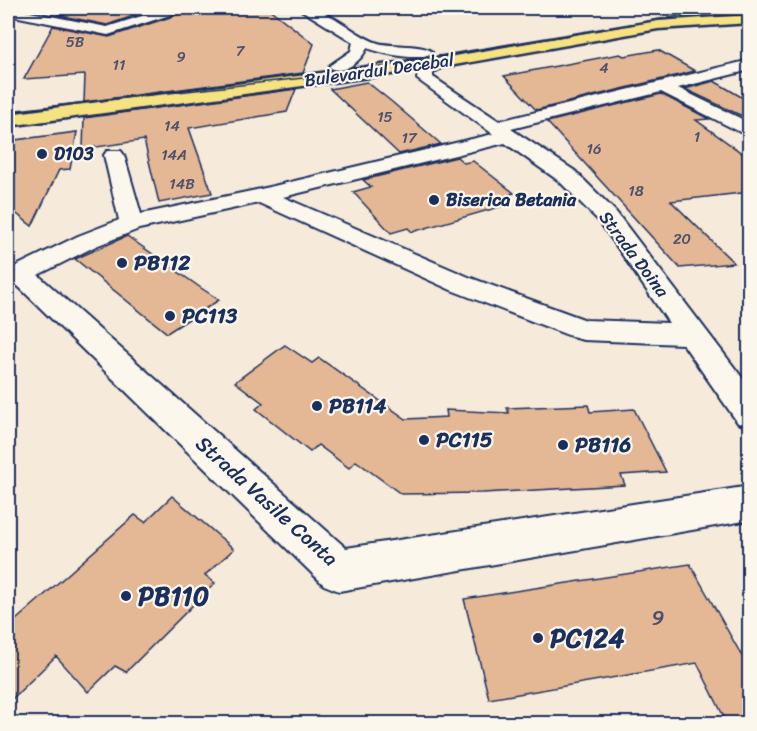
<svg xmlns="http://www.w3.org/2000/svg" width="757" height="731" viewBox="0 0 757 731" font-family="Sriracha,sans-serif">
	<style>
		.building { fill: #e4b795; stroke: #1b2f5e; stroke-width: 1.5 }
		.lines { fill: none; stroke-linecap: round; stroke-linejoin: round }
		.street-casing { stroke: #1b2f5e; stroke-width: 4 }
		.primary-casing { stroke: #1b2f5e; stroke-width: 5 }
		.street { fill: #fbf7ec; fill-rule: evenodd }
		.primary { fill: #f7e281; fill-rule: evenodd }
		.tram { stroke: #1b2f5e; stroke-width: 1.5 }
		.poi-dot { fill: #1b2f5e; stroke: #fbf7ec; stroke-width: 2 }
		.labels { text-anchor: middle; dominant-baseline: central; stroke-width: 4.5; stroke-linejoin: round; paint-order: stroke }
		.far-number-label { font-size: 15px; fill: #4d516c }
		.far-street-label { font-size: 18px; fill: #1b2f5e; stroke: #fbf7ec }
		.far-poi-label { font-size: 18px; font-weight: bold; fill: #1b2f5e; stroke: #fbf7ec; text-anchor: start }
		.poi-label { font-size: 21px; font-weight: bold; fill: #1b2f5e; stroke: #fbf7ec; text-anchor: start }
		.street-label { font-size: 21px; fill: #1b2f5e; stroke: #fbf7ec }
		.near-number-label { font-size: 21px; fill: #4d516c }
		.near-poi-label { font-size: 26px; font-weight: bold; fill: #1b2f5e; stroke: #fbf7ec; text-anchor: start }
	</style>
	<rect width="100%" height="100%" fill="#f6eadb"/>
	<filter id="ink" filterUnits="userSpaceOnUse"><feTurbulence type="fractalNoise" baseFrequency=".0167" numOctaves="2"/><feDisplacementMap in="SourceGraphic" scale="12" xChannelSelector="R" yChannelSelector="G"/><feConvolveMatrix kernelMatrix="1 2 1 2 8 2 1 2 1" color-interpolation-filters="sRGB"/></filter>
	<g filter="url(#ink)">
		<!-- building -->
		<path class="building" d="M63,8L102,9L136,15L107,25L58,15Z
			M198,8H268L314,44L303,73L84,102L85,75L24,79L53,26L109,37Z
			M658,50L695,71L536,110L504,76L620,54L624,56Z
			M714,81L750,102V114L740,115L685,89Z
			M367,82L392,102L441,144L399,154L330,89Z
			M296,89L287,112L189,128L212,193L159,203L144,140L83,149L84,118Z
			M661,94L709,119L696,120L750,159V192L671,201L734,263L680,268L547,122Z
			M77,132L70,169L59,170L32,226L8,207V161L15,140Z
			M457,157L464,163L473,161L514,193L502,197L510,204L412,232L408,228L391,233L353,192L371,187L363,180Z
			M127,236L201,288L219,300L167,333L75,259Z
			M285,345L312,363L319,358L406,419L447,417L446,410L509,413L507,408L588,405L590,412L634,409L666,472L621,475L625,485L483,493L401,494L356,461L349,468L318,445L310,452L256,409L263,403L235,382Z
			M172,496L234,549L205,575L215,583L126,672L115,666L88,692L56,656L8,703V627L135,515L145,522Z
			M690,564L742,656L750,655V723H727L697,663L489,699L464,599Z"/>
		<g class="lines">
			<!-- street casing -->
			<g class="street-casing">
				<path id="street" d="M12,8H24V11L30,12L107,27L167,8H184L182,11L108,35L14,16Z
					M298,8C329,5 350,34 378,43C391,47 425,44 432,52C422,63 380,53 367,48C361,61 346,73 332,69L329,66L351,51L353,42Z
					M443,57L451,62L433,73V77L499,121L750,60V70L678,88L750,123V137L661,92L511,129L575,171L616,212L750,388V427L738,423L683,344L583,340L573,337L451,290L259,203L139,229L96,246L38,275L346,548L750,486V520L339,591L324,585L18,286L8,288V270L78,236L119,220L104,155L107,151H121L124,155L141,214L261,189L493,134L417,79L419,68ZM505,143L559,181L600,222L669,323L586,320L471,278L283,197Z"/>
			</g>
			<!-- primary casing -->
			<g class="primary-casing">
				<path id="primary" d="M750,15V23L658,29L443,67L8,126V114L443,57L658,21Z"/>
			</g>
			<!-- street -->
			<use href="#street" class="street"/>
			<!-- primary -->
			<use href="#primary" class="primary"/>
			<!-- tram -->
			<path class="tram" d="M8,111L321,76L427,60L724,8"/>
		</g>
	</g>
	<!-- markers -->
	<g class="poi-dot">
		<circle cx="42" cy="154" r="6"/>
		<circle cx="434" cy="200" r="6"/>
		<circle cx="122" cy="263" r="6"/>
		<circle cx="170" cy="316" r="6"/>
		<circle cx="317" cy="406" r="6"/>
		<circle cx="424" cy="440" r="6"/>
		<circle cx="563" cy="445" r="6"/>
		<circle cx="126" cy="596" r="6"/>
		<circle cx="538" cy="638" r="6"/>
	</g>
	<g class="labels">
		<!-- far-number labels -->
		<g class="far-number-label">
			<text x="75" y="42">5B</text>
			<text x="240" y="51">7</text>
			<text x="181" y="57">9</text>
			<text x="119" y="65">11</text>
			<text x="604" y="68">4</text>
			<text x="385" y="117">15</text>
			<text x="172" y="126">14</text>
			<text x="697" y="137">1</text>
			<text x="409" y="138">17</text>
			<text x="594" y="149">16</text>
			<text x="174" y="155">14A</text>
			<text x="182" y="184">14B</text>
			<text x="636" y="191">18</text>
			<text x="682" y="239">20</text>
		</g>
		<!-- far-street labels -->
		<g class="far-street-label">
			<text transform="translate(379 70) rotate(-8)">Bulevardul Decebal</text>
			<text transform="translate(634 254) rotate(53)">Strada Doina</text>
		</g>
		<!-- far-poi labels -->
		<g class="far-poi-label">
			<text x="54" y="154">D103</text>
			<text x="446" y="200">Biserica Betania</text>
		</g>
		<!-- poi labels -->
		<g class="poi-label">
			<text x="134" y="263">PB112</text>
			<text x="182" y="316">PC113</text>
			<text x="329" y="406">PB114</text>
			<text x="436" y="440">PC115</text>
			<text x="575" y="445">PB116</text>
		</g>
		<!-- street labels -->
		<g class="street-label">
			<text transform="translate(267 501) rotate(42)">Strada Vasile Conta</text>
		</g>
		<!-- near-number labels -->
		<g class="near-number-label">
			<text x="658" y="618">9</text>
		</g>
		<!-- near-poi labels -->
		<g class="near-poi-label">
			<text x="138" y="596">PB110</text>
			<text x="550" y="638">PC124</text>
		</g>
	</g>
	<!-- margin -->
	<rect width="757" height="731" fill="none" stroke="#fbf7ec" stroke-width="30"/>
	<rect x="15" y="15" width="727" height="701" fill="none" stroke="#1b2f5e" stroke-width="2" filter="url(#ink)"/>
</svg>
